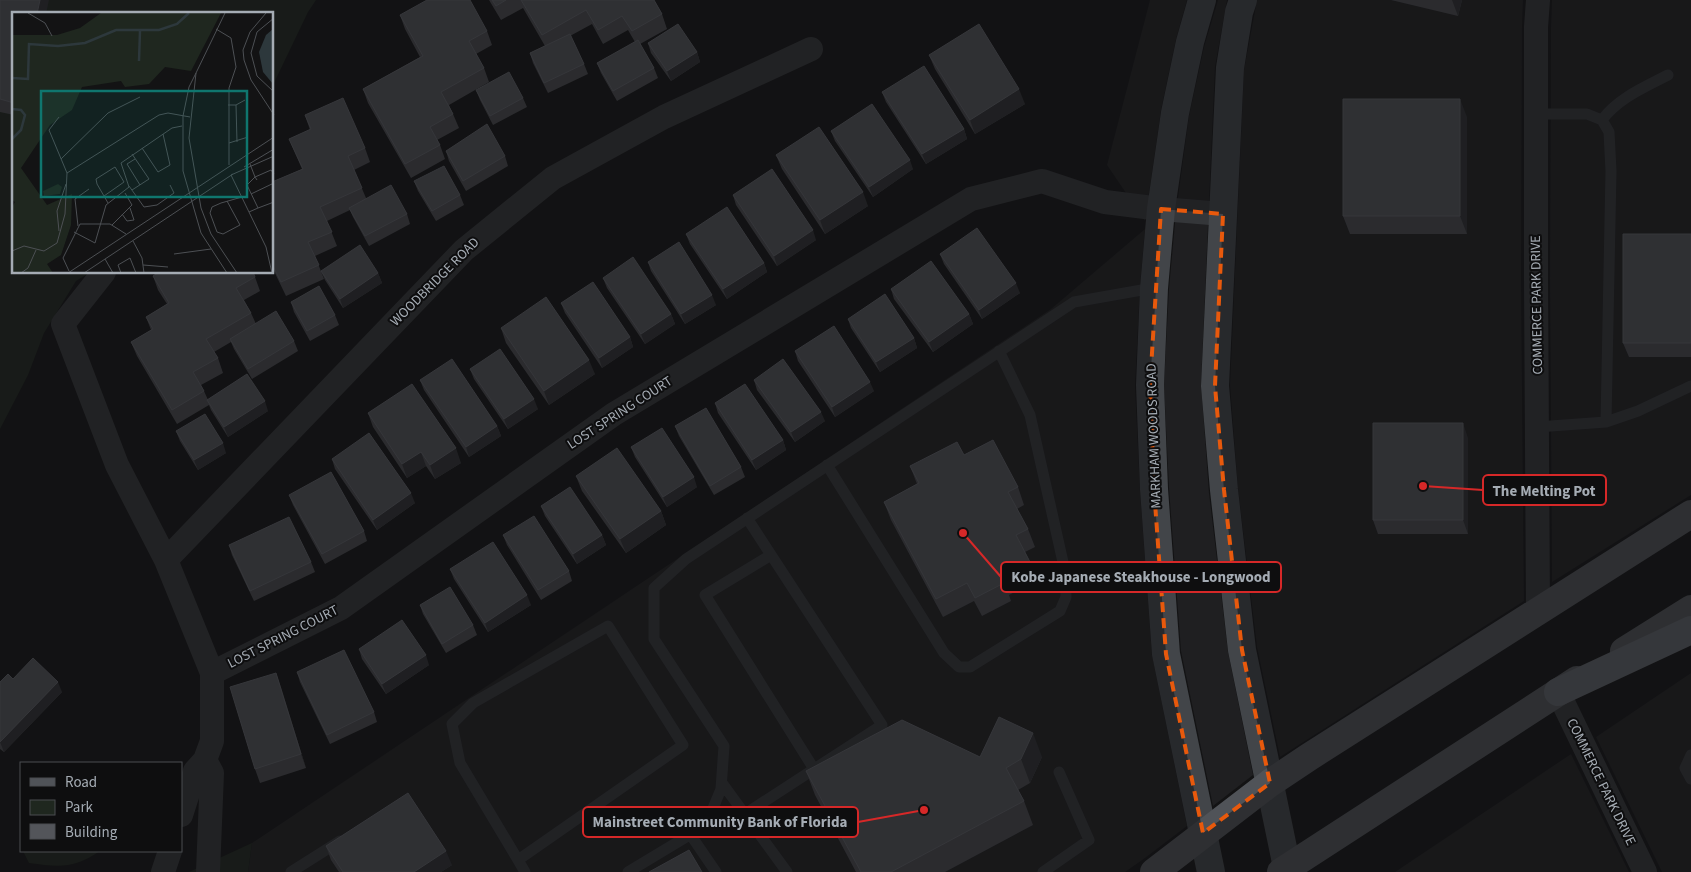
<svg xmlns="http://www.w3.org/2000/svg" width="1691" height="872" viewBox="0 0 1691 872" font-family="'Source Sans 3',sans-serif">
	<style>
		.built { fill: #1f1f21 }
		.green { fill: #1f271f }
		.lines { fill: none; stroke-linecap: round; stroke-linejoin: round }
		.lane { stroke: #343639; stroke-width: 11 }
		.street { stroke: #343639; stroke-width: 24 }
		.secondary { stroke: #424549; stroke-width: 28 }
		.primary { stroke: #505358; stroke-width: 28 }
		.highway { stroke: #60646a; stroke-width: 28 }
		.wall { fill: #494a4f }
		.shaded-wall { fill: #2f3033 }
		.building { fill: #53555a; stroke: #606268 }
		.marked { fill: none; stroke: #e8590c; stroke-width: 4; stroke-dasharray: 10 6; stroke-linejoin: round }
		.labels { text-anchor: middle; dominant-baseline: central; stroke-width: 4; stroke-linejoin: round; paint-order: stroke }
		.street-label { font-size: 14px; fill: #a5acb4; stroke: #0e0e0f }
		.inset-river { fill: none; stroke: #2d383c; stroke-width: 2.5 }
		.inset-road { fill: none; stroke: #4d5054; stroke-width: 1 }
		.view { fill: #0f766e; fill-opacity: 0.15; stroke: #0f766e; stroke-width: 2.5 }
		.inset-edge { fill: none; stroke: #a5acb4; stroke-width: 2.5 }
		.leader { fill: none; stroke: #d62828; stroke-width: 2 }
		.callout-dot { fill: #d62828; stroke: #0e0e0f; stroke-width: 2 }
		.callout { fill: #0e0e0f; stroke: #d62828; stroke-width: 2 }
		.callout-label { font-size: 15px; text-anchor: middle; font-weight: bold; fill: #a5acb4 }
	</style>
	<rect width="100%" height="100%" fill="#131314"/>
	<!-- built -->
	<path class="built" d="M1150,0H1187L1176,39L1161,110L1145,221L1107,165Z
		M1218,0H1227L1215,67L1201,384L1209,493L1228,652L1253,775L1213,806L1181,651L1169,488L1164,385L1169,289L1176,212L1189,116L1204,47Z
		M1257,0H1523L1522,27L1521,278L1524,601L1280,757L1257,647L1238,488L1230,385L1244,70Z
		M1552,0H1691V495L1552,582L1550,278L1551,27Z
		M1145,229L1140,286L1135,386L1140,491L1152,655L1187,826L1145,858L1125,872H248L252,843L1051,309Z
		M1691,673V872H1662L1596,737Z
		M1571,754L1629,872H1395Z"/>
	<!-- green -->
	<path class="green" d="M0,0H316L308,12L273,85L272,14H14V272L89,273L76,281L44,333L28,375L0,429Z
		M252,843L248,872H189Z
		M23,851H100C74,869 59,867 29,863Z"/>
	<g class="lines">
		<!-- lane -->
		<path class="lane" d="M1536,114H1587L1602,120C1618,98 1645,87 1668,75
			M1602,120L1609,132L1611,171L1606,422
			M1537,427L1606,422L1638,411L1691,386
			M827,465L944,653L959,667H970L1060,611L1066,597L1065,571L1030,415L999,351
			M771,555L705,595L814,769
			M1691,755L1685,768L1691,779
			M722,783L787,872
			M745,814L882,725L747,518
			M690,834L716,872
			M518,860L683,745L608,626L473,703L452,724L460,763L518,860L525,872
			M291,872L340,841
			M628,872L706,825L721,789L724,746L654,639V588L686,559L1074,302L1153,288
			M1043,872L1089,840L1059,772"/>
		<!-- street -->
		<path class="street" d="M1538,0L1536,27V278L1538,611
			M104,272L63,324L117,465L166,560L212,673V741L205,760L195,771L181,815
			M166,560L464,250L553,178L664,117L811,49
			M212,673L341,608L614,414L971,199L1042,181L1105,202L1161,209L1223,214
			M1558,692L1645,872
			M205,760L212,773L208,872
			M163,872L170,851"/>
		<!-- secondary -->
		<path class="secondary" d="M1202,0L1190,42L1175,113L1161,209L1154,288L1150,385L1154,489L1166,654L1211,872
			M1243,0L1239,12L1230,68L1215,386L1224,490L1242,650L1288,872"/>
		<!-- primary -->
		<path class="primary" d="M1624,651L1691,609
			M1154,872L1270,783L1309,757L1691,514
			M1281,872L1577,680"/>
		<!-- highway -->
		<path class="highway" d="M1558,692L1691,630"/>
	</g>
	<!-- wall -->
	<path class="wall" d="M0,0L14,14V115L0,112Z
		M489,0H654L662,14L667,29L640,44L654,68L658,78L617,101L601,73L597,63L635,42L628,30L603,44L592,24L570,36L584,64L588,74L548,93L533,63L530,53L545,46L523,8L501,20Z
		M1391,0H1462L1458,16Z
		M400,15L487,31L492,45L476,54L484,68L489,82L449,105L453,114L459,128L437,140L440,145L445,159L411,178L368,103L363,89L420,57L405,29Z
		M648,43L697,52L700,62L671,81L651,53Z
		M929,55L1025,104L975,134L935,69Z
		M476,90L523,98L527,107L493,125L480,100Z
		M882,92L964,129L967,139L926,164L886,102Z
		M305,115L365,148L370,162L354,170L366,198L407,214L410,224L369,246L353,217L350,210L327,221L337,246L315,256L324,279L286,296L272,267V182L302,169L289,139L310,130Z
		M1467,117V234H1350L1343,216Z
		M831,131L913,169L873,197L835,141Z
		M446,151L505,156L508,166L466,191L449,161Z
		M776,155L868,206L825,234L782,169Z
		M414,181L460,195L464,205L436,221L418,191Z
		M733,195L816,240L777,266L736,205Z
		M686,234L764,263L767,272L727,299L690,244Z
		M1691,234V357H1629L1623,343Z
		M940,254L1020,293L982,319L944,264Z
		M648,262L716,305L685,324L651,271Z
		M321,271L378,273L382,283L343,308L325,280Z
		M153,276L255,277L260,291L244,300L251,313L256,324L294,341L298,351L252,379L234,349L231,342L214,352L218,358L223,373L201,385L204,391L208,400L268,411L228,437L211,410L209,405L177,424L137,356L131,342L151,330L146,317L167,304L158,290Z
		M603,278L671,314L675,324L645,344L607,288Z
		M891,289L969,314L973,324L933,352L894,299Z
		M291,302L335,315L339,325L310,341L294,312Z
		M561,303L630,337L633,347L602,368L565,313Z
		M848,319L914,338L917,348L880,372L851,328Z
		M501,328L595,374L549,405L506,343Z
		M795,351L874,391L835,417L798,361Z
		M470,369L538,409L508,429L474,379Z
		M420,380L497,426L501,436L469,457L424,390Z
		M754,380L825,421L795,442L757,390Z
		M715,403L783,440L786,450L756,470L718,413Z
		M368,413L461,463L435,479L426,466L407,478L373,427Z
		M675,426L741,467L745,477L714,495L679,436Z
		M176,431L226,453L198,470L180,441Z
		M1468,438V534H1378L1373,520Z
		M631,447L697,487L667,507L635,457Z
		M964,455L1018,487L1024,505L1017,509L1028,529L1035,547L1025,552L1030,562L1037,580L1009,595L1011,601L982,616L974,601L943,617L891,520L884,502L917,484L910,466Z
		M332,459L415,503L377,530L335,469Z
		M576,476L661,511L666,525L626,553L582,491Z
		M289,495L364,531L367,541L325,564L293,505Z
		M541,506L602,535L606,545L577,564L545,516Z
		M503,535L569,571L572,581L541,600L507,545Z
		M229,545L311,562L315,572L254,601L232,555Z
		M450,569L531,605L488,632L454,579Z
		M420,605L473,625L477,635L446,653L423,614Z
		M359,649L429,665L386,694L362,659Z
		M297,672L374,712L377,722L330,744L300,682Z
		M276,673L306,768L260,783L255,769Z
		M13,679L62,692L4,752L0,749V682Z
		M980,757H1042L1030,783L1018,790L1024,801L1033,825L945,872H856L815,795L806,771Z
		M326,846L452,865L441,872H339L331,860Z"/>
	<!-- shaded-wall -->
	<path class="shaded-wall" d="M40,0H49L46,14H37Z
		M1452,0H1462L1458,16Z
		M697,52L700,62L671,81L667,71Z
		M1019,89L1025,104L975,134L970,120Z
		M1460,99L1467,117V234L1460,216Z
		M964,129L967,139L926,164L922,154Z
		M910,160L913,169L873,197L869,187Z
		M863,192L868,206L825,234L820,220Z
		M813,230L816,240L777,266L774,256Z
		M764,263L767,272L727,299L723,289Z
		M378,273L382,283L343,308L340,299Z
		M1016,283L1020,293L982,319L979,310Z
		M712,295L716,305L685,324L681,314Z
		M671,314L675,324L645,344L641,334Z
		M969,314L973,324L933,352L929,342Z
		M630,337L633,347L602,368L599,358Z
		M914,338L917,348L880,372L876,362Z
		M589,360L595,374L549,405L544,391Z
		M870,382L874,391L835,417L832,407Z
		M534,399L538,409L508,429L504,419Z
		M265,401L268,411L228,437L224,427Z
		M821,412L825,421L795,442L791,432Z
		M1463,423L1468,438V534L1463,520Z
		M497,426L501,436L469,457L466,447Z
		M783,440L786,450L756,470L752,460Z
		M223,443L226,453L198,470L194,460Z
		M456,448L461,463L435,479L430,465Z
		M421,452L426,466L407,478L402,464Z
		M694,477L697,487L667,507L663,497Z
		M411,493L415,503L377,530L373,520Z
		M661,511L666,525L626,553L620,539Z
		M602,535L606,545L577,564L573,554Z
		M527,595L531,605L488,632L485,623Z
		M426,655L429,665L386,694L382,684Z
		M276,673L281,687L306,768L301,754Z
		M58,682L62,692L4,752L0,742Z
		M1033,733L1042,757L1030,783L1021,759Z
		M446,851L452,865L441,872H414Z"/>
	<!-- building -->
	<path class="building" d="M0,0H40L37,14H14V103L0,99Z
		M427,0H470L487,31L469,41L484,68L441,92L453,114L430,127L440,145L405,164L363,89L423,56L400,15Z
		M492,0H506L496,6Z
		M521,0H654L662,14L632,31L622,16L598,30L586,10L542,35Z
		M678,24L697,52L667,71L648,43Z
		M979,24L1019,89L970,120L929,55Z
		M570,34L584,64L544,83L530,53Z
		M638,40L654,68L613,91L597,63Z
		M924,66L964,129L922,154L882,92Z
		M509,72L523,98L490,116L476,90Z
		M343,98L365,148L348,156L362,188L320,207L332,232L308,242L319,265L281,282L272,264V182L303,169L289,139L311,129L305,115Z
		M1343,99H1460V216H1343Z
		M872,104L910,160L869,187L831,131Z
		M487,124L505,156L463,181L446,151Z
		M819,127L863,192L820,220L776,155Z
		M444,166L460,195L432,211L414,181Z
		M772,169L813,230L774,256L733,195Z
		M391,185L407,214L365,236L349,208Z
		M727,207L764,263L723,289L686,234Z
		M977,228L1016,283L979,310L940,254Z
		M1623,234H1691V343H1623Z
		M679,242L712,295L681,314L648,262Z
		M360,245L378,273L340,299L321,271Z
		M633,257L671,314L641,334L603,278Z
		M931,261L969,314L929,342L891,289Z
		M159,272H253L255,277L236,288L251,313L206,339L218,358L193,372L204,391L172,410L131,342L153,329L146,317L169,303L153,276Z
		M593,282L630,337L599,358L561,303Z
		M319,286L335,315L307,331L291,302Z
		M885,294L914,338L876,362L848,319Z
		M546,297L589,360L544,391L501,328Z
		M276,311L294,341L248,369L230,339Z
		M834,326L870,382L832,407L795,351Z
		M500,349L534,399L504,419L470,369Z
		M452,359L497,426L466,447L420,380Z
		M783,359L821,412L791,432L754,380Z
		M247,374L265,401L224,427L207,400Z
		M412,384L456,448L430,465L421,452L402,464L368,413Z
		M745,384L783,440L752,460L715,403Z
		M706,408L741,467L710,486L675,426Z
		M205,414L223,443L194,460L176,431Z
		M1373,423H1463V520H1373Z
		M662,428L694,477L663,497L631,447Z
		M369,433L411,493L373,520L332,459Z
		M993,440L1018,487L1008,492L1028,529L1016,535L1030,562L1001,577L1004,583L975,598L967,583L936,599L884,502L919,483L910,466L957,442L964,455Z
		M617,448L661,511L620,539L576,476Z
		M331,472L364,531L322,554L289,495Z
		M570,487L602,535L573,554L541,506Z
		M534,516L569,571L538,590L503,535Z
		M289,517L311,562L250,591L229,545Z
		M493,542L527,595L485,623L450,569Z
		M450,587L473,625L442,644L420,605Z
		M402,620L426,655L382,684L359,649Z
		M344,650L374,712L327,735L297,672Z
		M33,658L58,682L0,742V682L8,674L13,679Z
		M276,673L301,754L255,769L230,687Z
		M999,717L1033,733L1021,759L1006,768L1024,801L891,872H861L806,771L902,720L980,757Z
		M408,793L446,851L414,872H343L326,846Z
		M689,850L702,872H649Z"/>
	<!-- marked area -->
	<path d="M0 0H1691V872H0ZM1161,209L1223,214L1215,386L1224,490L1242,650L1270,783L1203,833L1166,654L1154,489L1150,385Z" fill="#131314" fill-opacity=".55" fill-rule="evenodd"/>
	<path class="marked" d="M1161,209L1223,214L1215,386L1224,490L1242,650L1270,783L1203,833L1166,654L1154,489L1150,385Z"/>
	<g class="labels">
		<!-- street labels -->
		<g class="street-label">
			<text transform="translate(435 282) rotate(-45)">WOODBRIDGE ROAD</text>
			<text transform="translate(1537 305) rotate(-91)">COMMERCE PARK DRIVE</text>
			<text transform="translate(620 413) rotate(-33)">LOST SPRING COURT</text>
			<text transform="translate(1154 436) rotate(-92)">MARKHAM WOODS ROAD</text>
			<text transform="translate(283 637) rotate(-27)">LOST SPRING COURT</text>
			<text transform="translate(1601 782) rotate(64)">COMMERCE PARK DRIVE</text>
		</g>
	</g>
	<!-- overview -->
	<g transform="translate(12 12)">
		<rect width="261" height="261" fill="#131314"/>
		<path d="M89,1H209L179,59L153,55L137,72L113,75L109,69L70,75L60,98L38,113L9,156L35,193L60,182L59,213L49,243L35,252L41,261H0V195L3,190L0,188V23H45L68,16ZM46,172L50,175L48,182L32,184L31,179Z" fill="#1f271f"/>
		<path d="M261,17H262L261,72L251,60L247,40L254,23Z" fill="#2d383c"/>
		<path class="inset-river" d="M127,49L128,19M0,66L16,67L17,32L46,34L73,31L104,18H147L165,12L177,1M0,97L9,98L13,103L9,118L0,127"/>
		<path class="inset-road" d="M16,1L33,11L40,24M213,1L184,61L177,126L189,196L199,222L225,261M254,1L238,20L231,38L232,48L239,68L262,103M262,6L245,20L239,41L245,64L262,80M204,17L219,26L224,55L217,76V153M184,61L177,75L171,104V159L189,221L215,261M216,93H224L233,88M224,93L225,130M217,131L236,125M130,136L146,160L158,153L151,122M49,147L96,101L128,85M123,147L115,152L128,173M232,155L262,137M55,161L147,103L156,101L178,105M219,163L254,235L260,261M219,163L262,144M245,168L243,165L259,158L262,162M117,174L132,195L145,193L162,181L158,173M120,178L137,167L120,142M239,182L262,171M92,184L112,170L103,155L84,167L85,172L92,184L96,191M215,189L228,213L211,222L205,220L198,201L200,195L209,191L230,185M246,196L262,190M237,200L246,196L235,173L243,165L238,152M110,202L115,209L122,208L118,196M100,213L120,193L113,181M66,214L63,187L77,177M47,219L45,199L54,172M62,220L83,231L94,193L117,175L109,151L160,116L170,114M121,229L130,246L132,261M0,239L12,234L32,239L45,231L53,202L55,161L37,118L47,105M162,242L199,237M93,247L101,261M131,253L156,255M57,259L51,246L68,212H98L114,222M9,261L16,256L24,238M56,261L262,125M72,261L221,162M109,261L106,253L118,246L124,261"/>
		<path class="view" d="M29,79H235V185H29Z"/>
		<rect width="261" height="261" class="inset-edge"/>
	</g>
	<!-- callouts -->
	<path class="leader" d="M1423 486L1483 490M963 533L1001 577M924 810L858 822"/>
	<g class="callout-dot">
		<circle cx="1423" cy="486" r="5"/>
		<circle cx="963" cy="533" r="5"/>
		<circle cx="924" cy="810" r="5"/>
	</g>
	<g class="callout">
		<rect x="1483" y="475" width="123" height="30" rx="5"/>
		<rect x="1001" y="562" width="280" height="30" rx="5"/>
		<rect x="583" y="807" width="275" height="30" rx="5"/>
	</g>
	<g class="callout-label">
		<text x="1544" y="496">The Melting Pot</text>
		<text x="1141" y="582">Kobe Japanese Steakhouse - Longwood</text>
		<text x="720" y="827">Mainstreet Community Bank of Florida</text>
	</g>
	<!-- legend -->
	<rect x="20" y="762" width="162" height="90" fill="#0e0e0f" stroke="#4a4d51"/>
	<rect x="30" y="778" width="25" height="8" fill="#505358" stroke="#4a4d51"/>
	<text x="65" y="787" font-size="15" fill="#a5acb4">Road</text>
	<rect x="30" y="800" width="25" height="15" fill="#1f271f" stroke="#4a4d51"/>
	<text x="65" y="812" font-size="15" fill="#a5acb4">Park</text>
	<rect x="30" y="824" width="25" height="15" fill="#53555a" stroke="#4a4d51"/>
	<text x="65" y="837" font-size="15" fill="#a5acb4">Building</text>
</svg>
